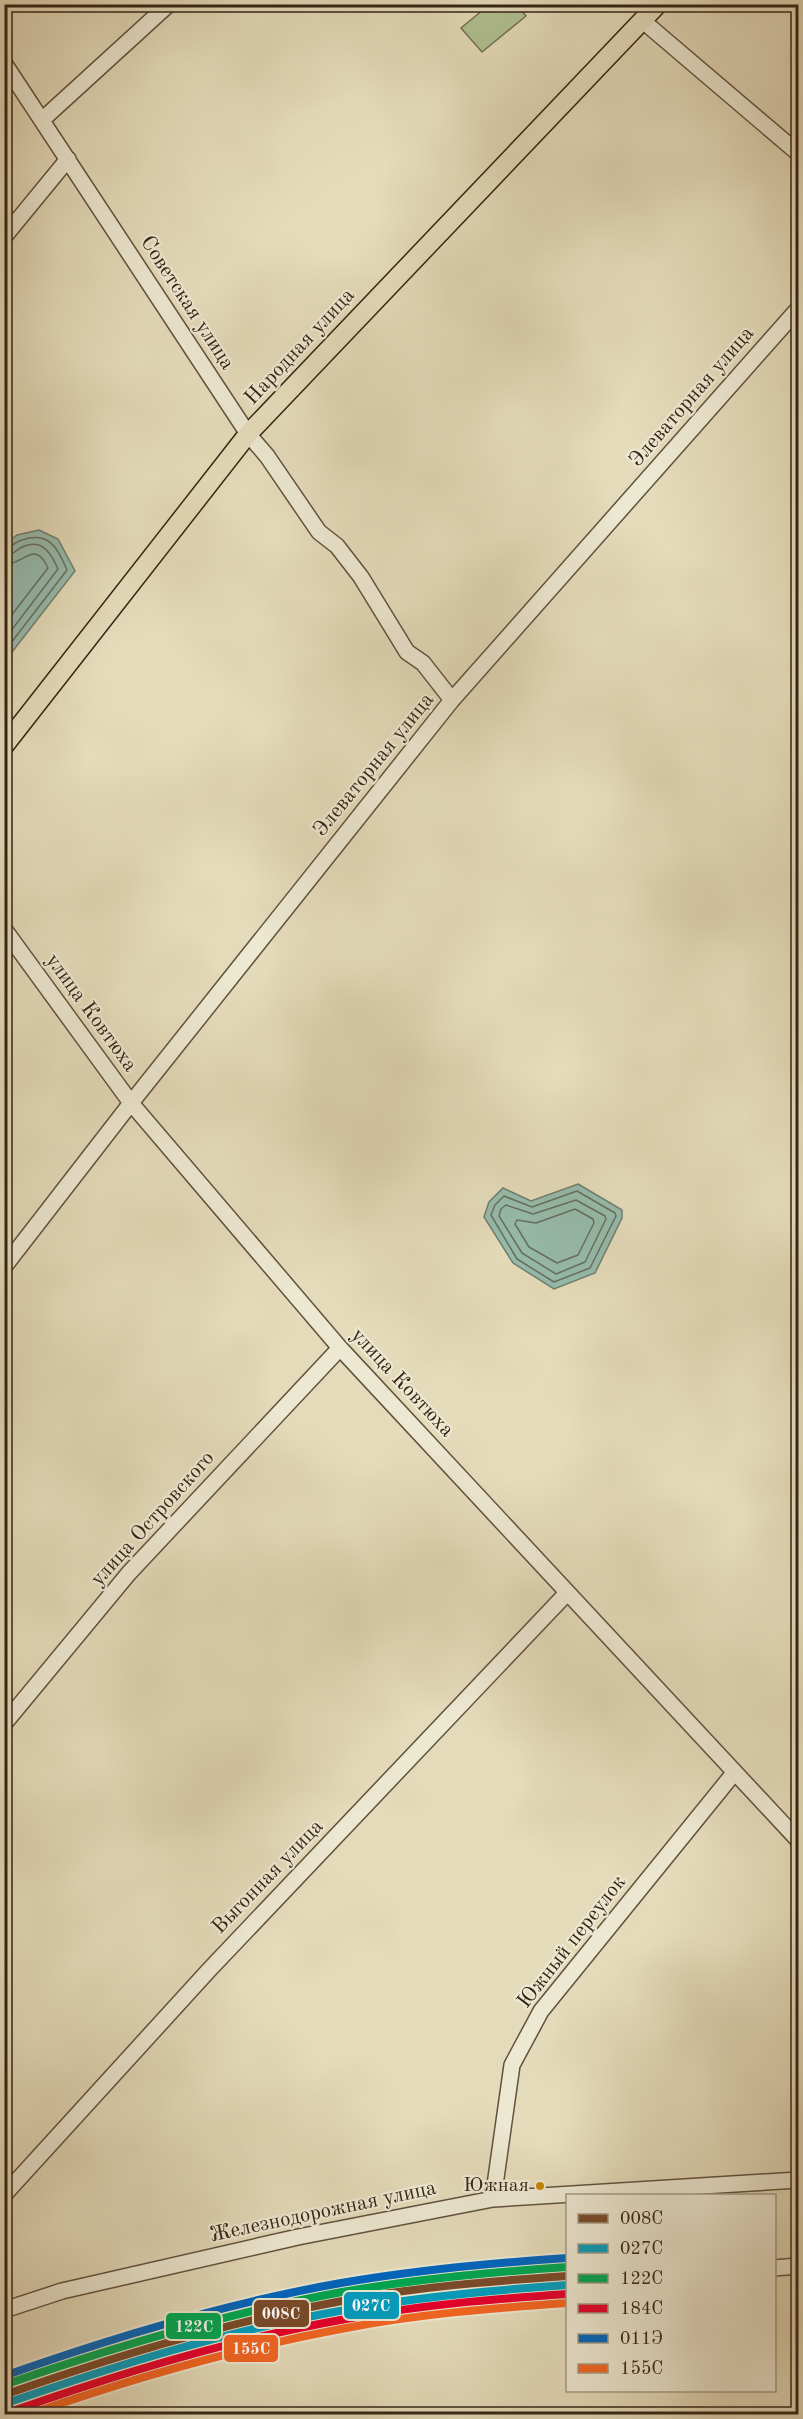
<svg xmlns="http://www.w3.org/2000/svg" width="803" height="2419" viewBox="0 0 803 2419" font-family="'Old Standard TT',serif">
	<style>
		.green { fill: #b1c192; stroke: #737254; stroke-width: 1.5 }
		.water { fill: #96bbac; stroke: #6f7f70; stroke-width: 1.5 }
		.lines { fill: none; stroke-linecap: round; stroke-linejoin: round }
		.shore { stroke: #667060; stroke-width: 1.5 }
		.minor-casing { stroke: #61523e; stroke-width: 18 }
		.major-casing { stroke: #352415; stroke-width: 21 }
		.minor { stroke: #ede8d2; stroke-width: 15 }
		.major { stroke: #e4dbba; stroke-width: 18 }
		.rail-1-casing { stroke: #ede8d2; stroke-width: 12 }
		.rail-2-casing { stroke: #ede8d2; stroke-width: 12 }
		.rail-3-casing { stroke: #ede8d2; stroke-width: 12 }
		.rail-4-casing { stroke: #ede8d2; stroke-width: 12 }
		.rail-5-casing { stroke: #ede8d2; stroke-width: 12 }
		.rail-6-casing { stroke: #ede8d2; stroke-width: 12 }
		.rail-1 { stroke: #7a4b2a; stroke-width: 8 }
		.rail-2 { stroke: #059cbc; stroke-width: 8 }
		.rail-3 { stroke: #00a651; stroke-width: 8 }
		.rail-4 { stroke: #e4002b; stroke-width: 8 }
		.rail-5 { stroke: #0065bd; stroke-width: 8 }
		.rail-6 { stroke: #f26522; stroke-width: 8 }
		.bus-dot { fill: #c68605; stroke: #ede8d2; stroke-width: 2 }
		.labels { text-anchor: middle; dominant-baseline: central; stroke-width: 4.5; stroke-linejoin: round; paint-order: stroke }
		.bus-label { font-size: 20px; fill: #352415; stroke: #ede8d2; text-anchor: end }
		.street-label { font-size: 21px; fill: #352415; stroke: #ede8d2 }
		.line-badge { stroke: #ede8d2; stroke-width: 2 }
		.badge-label { font-size: 16px; text-anchor: middle; font-weight: bold; fill: #fff }
	</style>
	<rect width="100%" height="100%" fill="#e4dbba"/>
	<filter id="stains"><feTurbulence type="fractalNoise" baseFrequency=".00333" numOctaves="4"/><feColorMatrix values="0 0 0 0 .2 0 0 0 0 .09 0 0 0 0 .02 0 0 0 .5 -.17"/></filter>
	<radialGradient id="worn" r=".72"><stop offset=".6" stop-color="#630" stop-opacity="0"/><stop offset="1" stop-color="#630" stop-opacity=".3"/></radialGradient>
	<!-- green -->
	<path class="green" d="M489,5H517L526,16L482,52L461,28Z"/>
	<!-- water -->
	<path class="water" d="M39,530L58,539L75,571L5,661V544L17,535Z
		M578,1184L622,1210V1218L595,1273L554,1289L513,1263L484,1217L489,1202L503,1188L531,1201Z"/>
	<g class="lines">
		<!-- shore -->
		<path class="shore" d="M4,548C12,547 15,542 22,540C49,531 58,548 67,570L4,652
			M4,556C13,555 15,551 22,547C42,538 51,553 58,569L4,640
			M4,565C25,564 35,539 48,568L4,625
			M577,1191L615,1213L616,1216L590,1268L554,1282L517,1259L491,1215L495,1205L504,1196L532,1207Z
			M576,1200L605,1216L606,1219L585,1262L556,1274L522,1253L499,1216L501,1209L506,1205L533,1214Z
			M575,1209L593,1219L594,1223L578,1255L557,1263L529,1247L515,1224L517,1220L536,1223Z"/>
		<!-- minor casing -->
		<g class="minor-casing">
			<path id="minor" d="M643,21L798,153
				M4,63L248,434L267,456L319,532L337,546L361,577L407,652L423,663L452,700
				M42,120L169,4
				M4,237L68,159
				M4,929L131,1103L340,1348L798,1840
				M4,1267L131,1103L452,700L798,309
				M4,1724L129,1573L340,1348
				M4,2195L209,1970L567,1593
				M493,2199L512,2065L541,2011L734,1773
				M774,2268L798,2266
				M4,2310L62,2291L298,2237L493,2199L798,2180"/>
		</g>
		<!-- major casing -->
		<g class="major-casing">
			<path id="major" d="M4,746L248,434L658,4"/>
		</g>
		<!-- minor -->
		<use href="#minor" class="minor"/>
		<!-- major -->
		<use href="#major" class="major"/>
		<!-- rail-1 casing -->
		<g class="rail-1-casing">
			<path id="rail-1" d="M4,2395C115,2356 227,2322 342,2301C416,2287 492,2281 568,2276"/>
		</g>
		<!-- rail-2 casing -->
		<g class="rail-2-casing">
			<path id="rail-2" d="M7,2403C117,2365 230,2330 345,2310C419,2297 493,2290 568,2285"/>
		</g>
		<!-- rail-3 casing -->
		<g class="rail-3-casing">
			<path id="rail-3" d="M4,2385C114,2347 227,2313 342,2292C416,2279 492,2272 567,2267"/>
		</g>
		<!-- rail-4 casing -->
		<g class="rail-4-casing">
			<path id="rail-4" d="M10,2412C120,2373 232,2339 346,2319C419,2305 494,2299 568,2294"/>
		</g>
		<!-- rail-5 casing -->
		<g class="rail-5-casing">
			<path id="rail-5" d="M4,2376C114,2337 227,2303 341,2283C416,2270 491,2263 567,2258"/>
		</g>
		<!-- rail-6 casing -->
		<g class="rail-6-casing">
			<path id="rail-6" d="M30,2414C133,2378 238,2348 346,2328C419,2314 493,2308 568,2303"/>
		</g>
		<!-- rail-1 -->
		<use href="#rail-1" class="rail-1"/>
		<!-- rail-2 -->
		<use href="#rail-2" class="rail-2"/>
		<!-- rail-3 -->
		<use href="#rail-3" class="rail-3"/>
		<!-- rail-4 -->
		<use href="#rail-4" class="rail-4"/>
		<!-- rail-5 -->
		<use href="#rail-5" class="rail-5"/>
		<!-- rail-6 -->
		<use href="#rail-6" class="rail-6"/>
	</g>
	<!-- markers -->
	<circle class="bus-dot" cx="540" cy="2186" r="5"/>
	<g class="labels">
		<!-- bus labels -->
		<g class="bus-label">
			<text x="529" y="2186">Южная</text>
		</g>
		<!-- street labels -->
		<g class="street-label">
			<text transform="translate(187 303) rotate(57)">Советская улица</text>
			<text transform="translate(300 347) rotate(-47)">Народная улица</text>
			<text transform="translate(692 397) rotate(-49)">Элеваторная улица</text>
			<text transform="translate(374 765) rotate(-51)">Элеваторная улица</text>
			<text transform="translate(91 1013) rotate(54)">улица Ковтюха</text>
			<text transform="translate(402 1383) rotate(47)">улица Ковтюха</text>
			<text transform="translate(153 1519) rotate(-48)">улица Островского</text>
			<text transform="translate(268 1877) rotate(-46)">Выгонная улица</text>
			<text transform="translate(572 1942) rotate(-52)">Южный переулок</text>
			<text transform="translate(323 2212) rotate(-12)">Железнодорожная улица</text>
		</g>
	</g>
	<g class="line-badge">
		<rect x="343" y="2291" width="57" height="29" rx="6" fill="#059cbc"/>
		<rect x="253" y="2299" width="57" height="29" rx="6" fill="#7a4b2a"/>
		<rect x="165" y="2312" width="57" height="28" rx="6" fill="#00a651"/>
		<rect x="223" y="2334" width="56" height="29" rx="6" fill="#f26522"/>
	</g>
	<g class="badge-label">
		<text x="371" y="2311">027С</text>
		<text x="281" y="2319">008С</text>
		<text x="194" y="2332">122С</text>
		<text x="251" y="2354">155С</text>
	</g>
	<!-- margin -->
	<rect width="803" height="2419" fill="none" stroke="#e4dbba" stroke-width="24"/>
	<rect x="6" y="6" width="791" height="2407" fill="none" stroke="#352415" stroke-width="3"/>
	<rect x="12" y="12" width="779" height="2395" fill="none" stroke="#352415" stroke-width="1.5"/>
	<!-- legend -->
	<rect x="566" y="2194" width="210" height="198" fill="#ede8d2" stroke="#a39a86" stroke-width="1.5"/>
	<rect x="578" y="2214" width="30" height="9" fill="#7a4b2a" stroke="#a39a86" stroke-width="1.5"/>
	<text x="620" y="2224" font-size="18" fill="#352415">008С</text>
	<rect x="578" y="2244" width="30" height="9" fill="#059cbc" stroke="#a39a86" stroke-width="1.5"/>
	<text x="620" y="2254" font-size="18" fill="#352415">027С</text>
	<rect x="578" y="2274" width="30" height="9" fill="#00a651" stroke="#a39a86" stroke-width="1.5"/>
	<text x="620" y="2284" font-size="18" fill="#352415">122С</text>
	<rect x="578" y="2304" width="30" height="9" fill="#e4002b" stroke="#a39a86" stroke-width="1.5"/>
	<text x="620" y="2314" font-size="18" fill="#352415">184С</text>
	<rect x="578" y="2334" width="30" height="9" fill="#0065bd" stroke="#a39a86" stroke-width="1.5"/>
	<text x="620" y="2344" font-size="18" fill="#352415">011Э</text>
	<rect x="578" y="2364" width="30" height="9" fill="#f26522" stroke="#a39a86" stroke-width="1.5"/>
	<text x="620" y="2374" font-size="18" fill="#352415">155С</text>
	<rect width="100%" height="100%" filter="url(#stains)"/>
	<rect width="100%" height="100%" fill="url(#worn)"/>
</svg>
